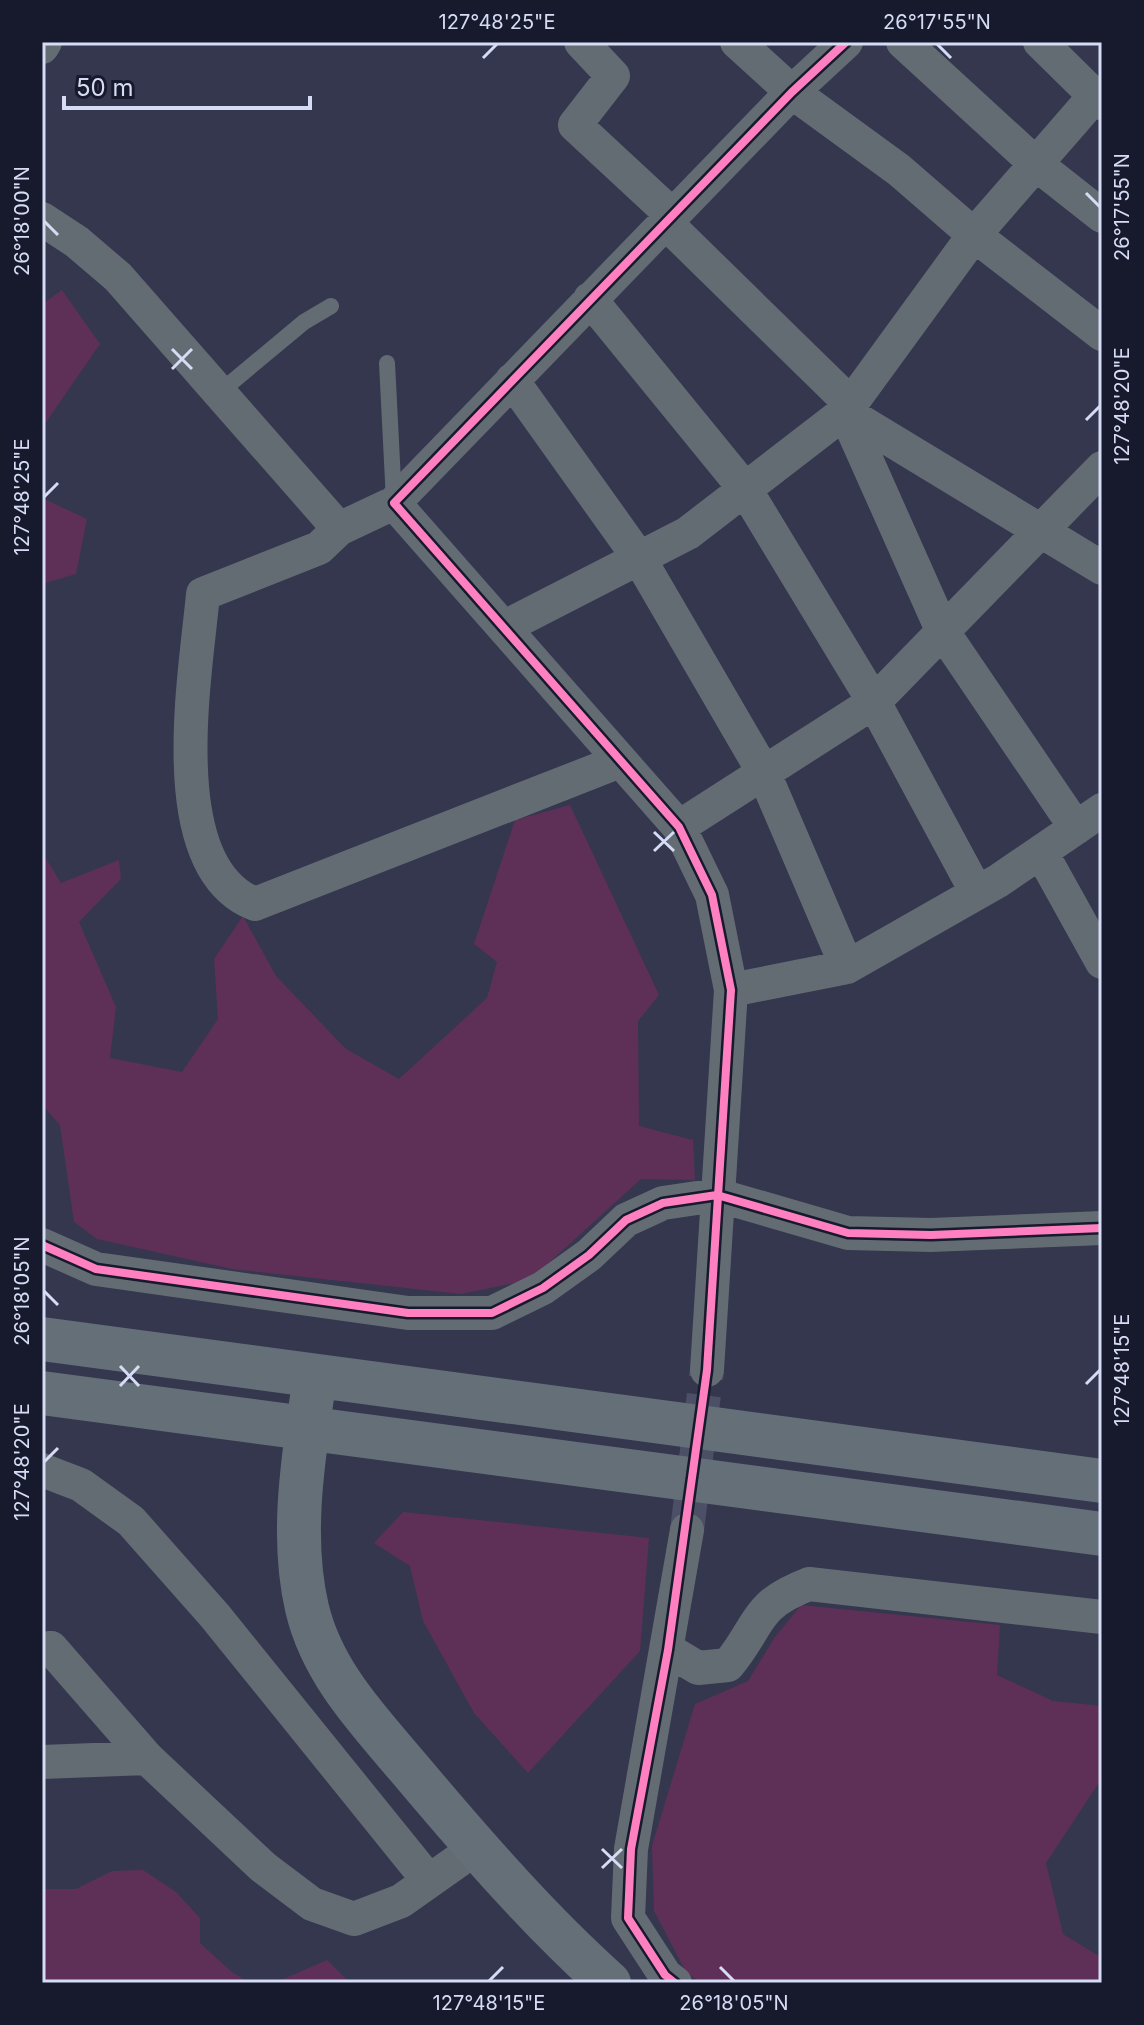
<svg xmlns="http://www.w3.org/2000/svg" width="1144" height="2025" viewBox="0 0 1144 2025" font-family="Inter,sans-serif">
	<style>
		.green { fill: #5e3057 }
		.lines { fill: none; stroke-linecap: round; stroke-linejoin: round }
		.street-tunnel { stroke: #4c5067; stroke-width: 34; stroke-dasharray: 34 17; stroke-linecap: butt }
		.lane { stroke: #646c73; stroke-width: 16 }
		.street { stroke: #646c73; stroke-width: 34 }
		.primary { stroke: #656f78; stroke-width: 44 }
		.cycleway-casing { stroke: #171a2c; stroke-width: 13 }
		.cycleway { stroke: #ff80c0; stroke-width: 8 }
		.ticks { fill: none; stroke: #d6dcf6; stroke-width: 3 }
		.neatline { fill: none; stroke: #d6dcf6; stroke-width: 3 }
		.ticks-label { font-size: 20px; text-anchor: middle; fill: #d6dcf6 }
	</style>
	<rect width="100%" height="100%" fill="#34374e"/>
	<!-- green -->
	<path class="green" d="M62,290L100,344L42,428V304Z
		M42,498L87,519L76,574L42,584Z
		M570,805L659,995L638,1021L639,1126L693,1140L695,1180L641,1179L530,1280L461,1294L232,1269L97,1239L74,1222L60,1125L42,1105V852L61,883L119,860L121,879L79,922L116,1007L110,1058L182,1072L218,1019L214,959L243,916L276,976L346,1049L399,1079L487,998L497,962L474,944L515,820Z
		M403,1512L649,1538L640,1651L528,1773L474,1713L423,1621L410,1566L374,1543Z
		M801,1605L1000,1625L997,1675L1053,1701L1102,1706V1778L1046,1863L1063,1934L1102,1958V1983H701L686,1972L654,1911L652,1846L695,1704L748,1681L775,1637Z
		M143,1870L176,1892L200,1918V1943L232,1972L250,1983H42V1889H76L112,1871Z
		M327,1960L350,1983H274Z"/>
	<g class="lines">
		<!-- street-tunnel -->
		<path class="street-tunnel" d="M687,1530L707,1370"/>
		<!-- lane -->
		<path class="lane" d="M387,363L394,501
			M220,392L304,322L331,306"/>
		<!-- street -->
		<path class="street" d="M581,42L613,76L575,125L672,215
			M737,42L792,92L899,170L974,235L1102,334
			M903,42L1036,164L1102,216
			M1040,42L1102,103
			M42,47L45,42
			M42,219L77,242L118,277L339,529L394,503
			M665,222L851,404
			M590,299L745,489L874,702L977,893
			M512,380L639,558L763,771L847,967
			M845,412L943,632L1076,828
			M845,412L1102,568
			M339,529L319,548L203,594C196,673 160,867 255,904L620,761
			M505,627L688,533L845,412L974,235L1094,97
			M679,827L874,702L1102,468
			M1041,852L1102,962
			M731,990L847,967L998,881L1102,810
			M42,1245L96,1269L408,1313H492L543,1288L589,1255L626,1220L663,1203L717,1195L848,1233L931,1235L1102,1228
			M707,1370L731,990L712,895L679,827L394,503L792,92L846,42
			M42,1470L81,1485L131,1521L215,1616L429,1881
			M42,1649L51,1648L147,1758L263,1867L312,1904L354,1919L401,1901L476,1848
			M668,1650L698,1668L728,1665C762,1624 752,1606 809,1584L1102,1617
			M42,1762L147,1758
			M675,1983L665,1975L628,1918L631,1849L687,1530"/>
		<!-- primary -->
		<path class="primary" d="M42,1339L1102,1481
			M42,1393L1102,1534
			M312,1397C302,1466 291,1540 307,1608C323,1677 375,1727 418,1779C478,1850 540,1921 609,1983"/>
		<!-- cycleway casing -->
		<g class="cycleway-casing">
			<path id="cycleway" d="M42,1245L96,1269L408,1313H492L543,1288L589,1255L626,1220L663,1203L717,1195L848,1233L931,1235L1102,1228
				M675,1983L665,1975L628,1918L631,1849L668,1650L707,1370L731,990L712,895L679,827L394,503L792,92L846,42"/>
		</g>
		<!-- cycleway -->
		<use href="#cycleway" class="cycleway"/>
	</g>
	<!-- ticks -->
	<path class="ticks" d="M937,44L951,58M483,58L497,44M1086,193L1100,207M44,221L58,235M172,349L192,369M172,369L192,349M1086,420L1100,406M44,497L58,483M654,832L674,851M654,851L674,832M44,1291L58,1305M120,1366L139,1386M1086,1384L1100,1370M120,1386L139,1366M44,1462L58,1448M602,1849L622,1868M602,1868L622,1849M720,1967L734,1981M489,1981L503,1967"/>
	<!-- border -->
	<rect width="1144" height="2025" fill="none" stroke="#171a2c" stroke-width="88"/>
	<!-- scale -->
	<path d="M64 96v12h246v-12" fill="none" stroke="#d6dcf6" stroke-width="4"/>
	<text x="76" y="96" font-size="24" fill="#d6dcf6" stroke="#171a2c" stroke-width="6" paint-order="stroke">50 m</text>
	<rect x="44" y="44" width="1056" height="1937" class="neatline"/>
	<g class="ticks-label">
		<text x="497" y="29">127°48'25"E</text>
		<text x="937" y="29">26°17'55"N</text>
		<text transform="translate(1122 207) rotate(-90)" y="7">26°17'55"N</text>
		<text transform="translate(22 221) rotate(-90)" y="7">26°18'00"N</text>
		<text transform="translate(1122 406) rotate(-90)" y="7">127°48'20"E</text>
		<text transform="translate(22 497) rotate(-90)" y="7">127°48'25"E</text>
		<text transform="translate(22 1291) rotate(-90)" y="7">26°18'05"N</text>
		<text transform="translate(1122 1370) rotate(-90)" y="7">127°48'15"E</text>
		<text transform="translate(22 1462) rotate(-90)" y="7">127°48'20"E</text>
		<text x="489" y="2010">127°48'15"E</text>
		<text x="734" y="2010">26°18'05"N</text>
	</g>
</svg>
